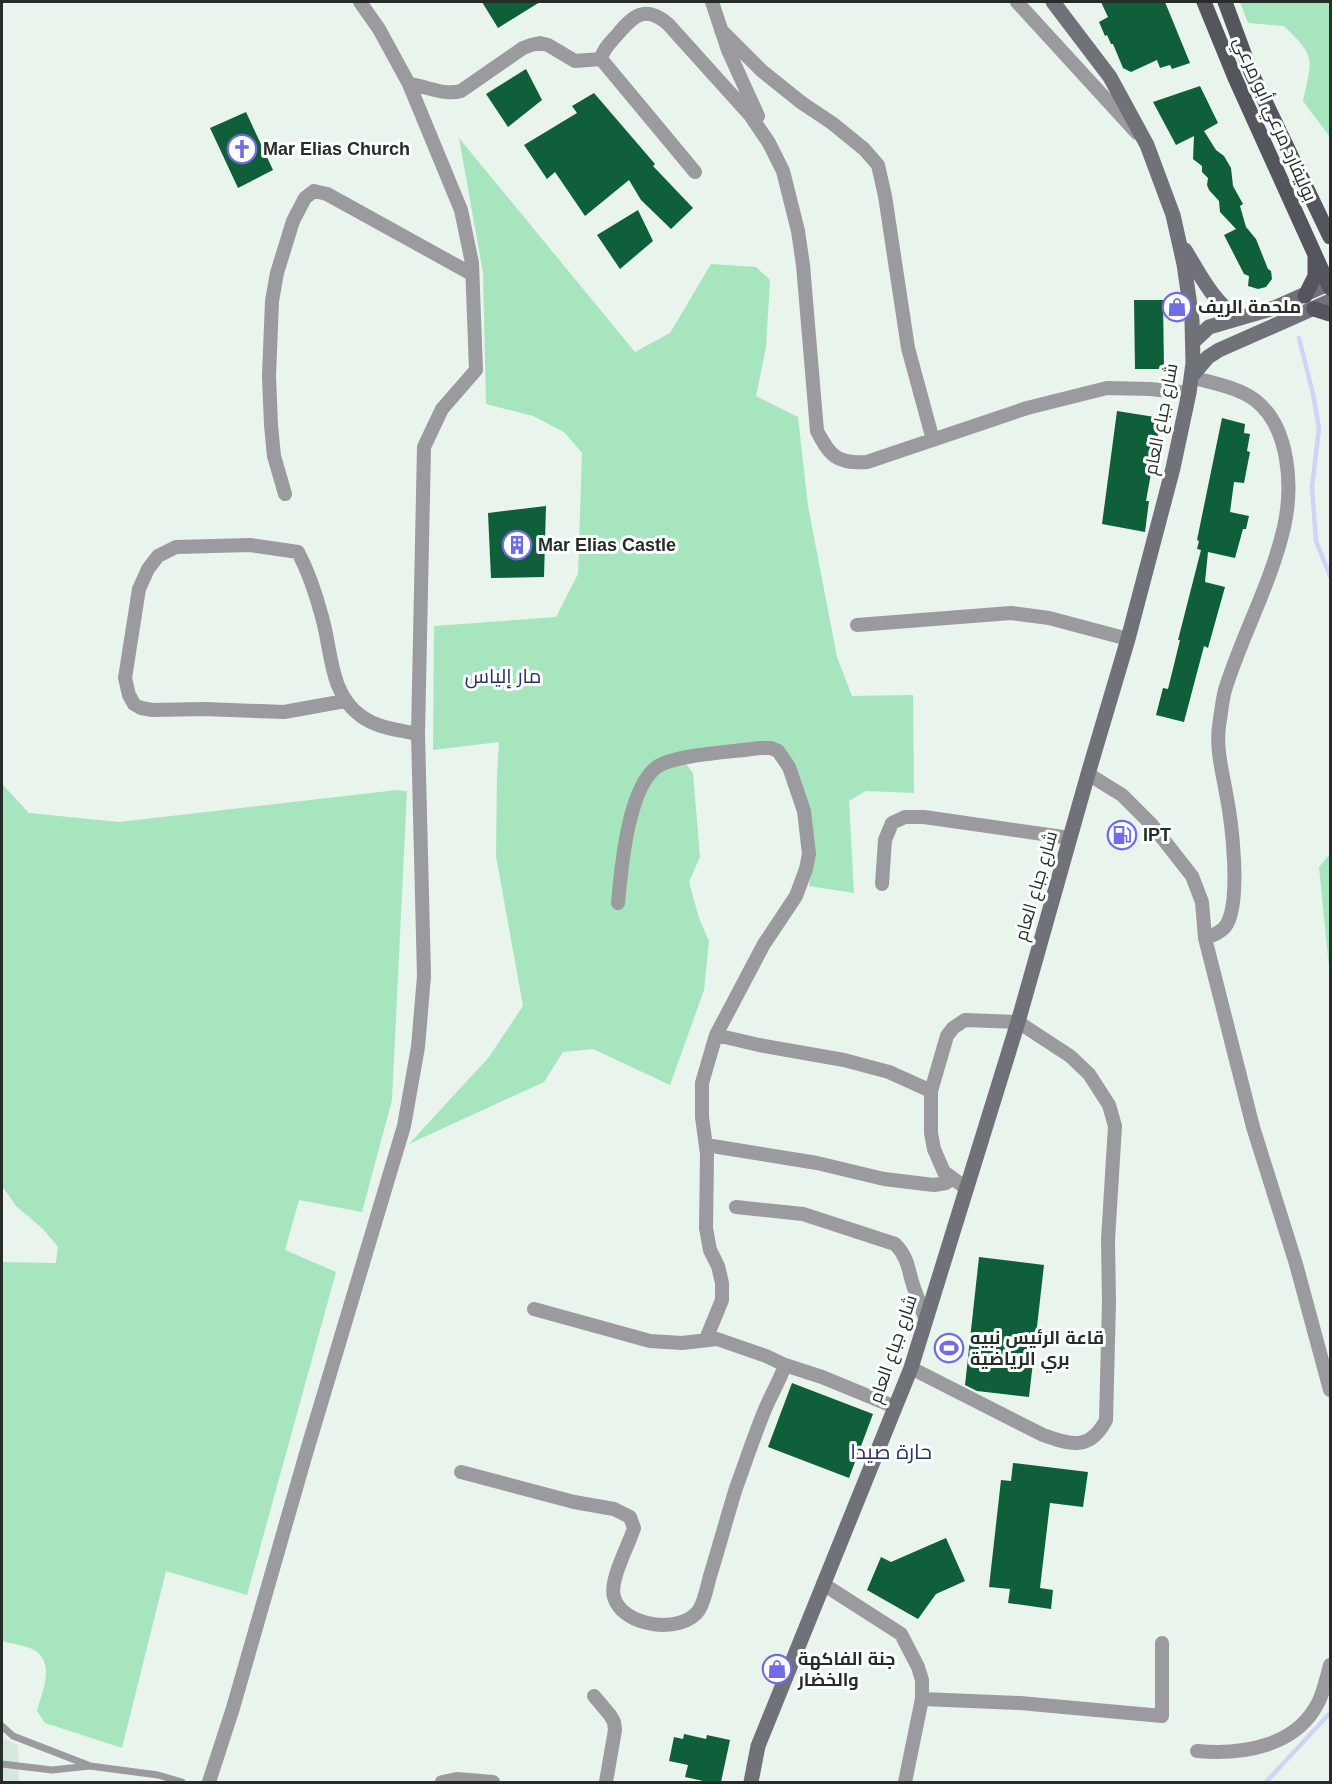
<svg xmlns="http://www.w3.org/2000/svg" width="1332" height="1784" viewBox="0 0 1332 1784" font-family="Helvetica,Cairo,sans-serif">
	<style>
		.built { fill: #d5e8dc }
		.green { fill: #a7e5bf }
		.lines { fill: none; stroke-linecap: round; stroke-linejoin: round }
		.stream { stroke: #d1d3f6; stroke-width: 4.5 }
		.building { fill: #0f5f3a }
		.lane { stroke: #9a9a9f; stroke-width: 7 }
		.street { stroke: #9a9a9f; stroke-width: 14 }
		.secondary { stroke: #717179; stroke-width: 15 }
		.primary { stroke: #54555d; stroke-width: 15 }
		.labels { text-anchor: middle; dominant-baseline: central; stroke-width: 6; stroke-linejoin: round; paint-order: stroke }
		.street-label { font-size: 18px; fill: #272c29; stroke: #fafffc }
		.poi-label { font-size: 18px; font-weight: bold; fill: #272c29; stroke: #fafffc; text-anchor: start }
		.neighbourhood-label { font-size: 20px; fill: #302c67; stroke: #fafffc }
		.quarter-label { font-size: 21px; fill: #302c67; stroke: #fafffc }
	</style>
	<rect width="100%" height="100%" fill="#e8f4ec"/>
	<!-- built -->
	<path class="built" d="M2,1738L18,1745L19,1782H2Z"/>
	<!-- green -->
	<path class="green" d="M1240,2H1330V137L1303,101C1312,58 1317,58 1284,26L1248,23Z
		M459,138L635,352L670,333L711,264L756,267L770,280L766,347L756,396L798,417L808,506L837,657L852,696L913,695L914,793L866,791L849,801L854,893L809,886L814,853L807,805L766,742L679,755L693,773L700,857L689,882L699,918L709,941L704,990L670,1085L593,1049L563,1052L544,1082L409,1144L489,1057L523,1006L496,856L497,774L499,742L433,750L434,626L556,617L578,574L582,453L564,432L533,416L486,404L483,273Z
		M2,784L29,813L119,822L397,790L407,791L392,1100L362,1212L299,1200L285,1250L336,1272L247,1595L166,1571L122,1748L45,1723L37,1711C42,1691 56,1664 34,1650C25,1645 11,1644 2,1641V1262L56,1263L58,1247L43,1229L16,1206L2,1186Z
		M1330,854V977L1319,867Z"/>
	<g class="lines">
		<!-- stream -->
		<path class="stream" d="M1299,338L1313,394L1319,428L1312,487L1316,541L1330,576
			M1266,1782L1330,1713"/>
	</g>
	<!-- building -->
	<path class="building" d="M482,2H540L498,28Z
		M1101,2H1165L1190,63L1172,69L1170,65L1160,68L1157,60L1131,72L1123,68L1113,44H1111L1107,35L1105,36L1099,22L1108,17Z
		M526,69L542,100L508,127L486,94Z
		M1200,86L1218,123L1204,131L1216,150L1224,156L1231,168L1233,186L1243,204L1240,206L1246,227L1256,239L1268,269L1271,271L1272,279L1266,287L1258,289L1248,286L1249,276L1244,274L1224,235L1236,229L1220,212L1219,201L1209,190L1207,185L1208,178L1202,172V166L1193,159L1194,136L1176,145L1153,102Z
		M594,93L655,164L653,166L693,208L671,229L641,200L629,180L585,216L555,172L547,179L524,145L577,113L572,106Z
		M246,112L273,170L238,188L210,128Z
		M638,210L653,241L620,269L597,235Z
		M1134,300H1163L1164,369H1135Z
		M1117,411L1161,418L1146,501H1149L1145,532L1102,524Z
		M1222,418L1245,424L1244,433L1250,434L1247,451L1250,452L1244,483L1234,482L1230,512L1249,516L1246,529H1243L1235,558L1208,552L1205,582L1225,587L1208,648L1204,646L1184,722L1156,715L1163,688L1168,689L1180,640H1178L1201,550L1197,549L1199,541L1197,540Z
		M546,506L544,577L491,578L488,513Z
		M979,1257L1044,1265L1029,1397L977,1391L965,1385Z
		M792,1383L873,1414L849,1478L768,1447Z
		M1013,1463L1088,1472L1083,1507L1050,1503L1040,1588L1053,1590L1051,1609L1008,1603L1010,1589L989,1587L1001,1480L1011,1481Z
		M946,1538L965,1581L936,1594L918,1619L867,1590L881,1557L891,1562Z
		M684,1734L706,1739L707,1735L730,1740L721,1782H708L685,1777L688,1765L669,1761L674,1737L683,1739Z"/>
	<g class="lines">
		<!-- lane -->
		<path class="lane" d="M2,1726L13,1736L88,1765
			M2,1764L52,1770L90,1766L158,1775L182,1782"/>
		<!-- street -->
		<path class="street" d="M712,2L728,50L758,116
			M1017,2L1137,133
			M721,30L762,71L802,103L832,123L864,149L878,165L885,196L908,348L933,440
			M409,84C427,86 443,96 461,91L523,48L531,45L540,43L548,45L575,61L601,59
			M695,172L601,59C603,49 610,43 617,35C633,16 645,4 668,24L750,115L769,143L783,171L798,231L803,265L817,431C830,456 837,464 867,462L1027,408L1107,388L1150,389L1189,393
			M285,494L274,456L271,425L269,376L272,301L277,273L293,221L305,198L314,191L327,194L470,273
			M857,625L1011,613L1049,618L1128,639
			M345,701L284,712L204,709L153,710L141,708L134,704L129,695L125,678L139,589L148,569L158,556L176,547L250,545L298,552C309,573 316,594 322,617C332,651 329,693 361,716C377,728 399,730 418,734
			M1088,774L1122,795L1152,825L1192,876L1202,902L1205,938C1213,936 1223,931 1227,924C1241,898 1232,823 1226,793C1222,770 1216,749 1219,726C1221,714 1222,701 1225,690C1242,635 1271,584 1284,527C1293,487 1290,427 1255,400C1238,387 1212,383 1191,377
			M882,884L885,840L892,823L905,817H924L1070,838
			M618,903C621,870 628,782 660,765C682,754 733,752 760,748H771L778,751L789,767L804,811L809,854L806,869L796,896L764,944L716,1035L702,1083V1117L707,1154L706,1228L710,1250L718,1266L722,1283V1300L706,1339
			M1205,938L1253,1127L1296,1264L1330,1390
			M716,1035L759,1045L844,1060L889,1072L931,1091
			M706,1145L817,1163L884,1179L934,1185L946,1183L952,1179
			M736,1207L803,1214L895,1244C908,1257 908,1269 913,1285C917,1296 921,1307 925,1318
			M534,1309L650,1341L682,1343L717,1339L766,1356L785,1365
			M911,1368L1043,1435C1071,1445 1090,1451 1106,1420L1109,1302L1108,1240L1115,1126L1109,1105L1089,1074L1070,1056L1018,1022L965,1020L953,1028L947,1036L931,1091V1133L934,1149L944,1172L966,1188
			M461,1472L574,1502L614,1509L630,1517L634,1528C629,1545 609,1580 614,1597C622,1627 682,1635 699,1610C705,1600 707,1587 710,1576C719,1547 727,1517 736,1488C746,1461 755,1433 766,1407C772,1393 780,1380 785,1365L822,1377L895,1407
			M823,1584L901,1634L918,1667L922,1680V1699L905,1782
			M594,1696L610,1715L614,1722L615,1730L606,1782
			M922,1699L1020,1703L1162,1716V1643
			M1197,1751C1242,1755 1297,1747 1319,1701C1324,1690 1327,1677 1330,1665
			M209,1782L233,1708L305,1457L404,1126L418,1047L424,976L418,734L424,447L442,409L476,370L472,263L461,210L409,84L379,29L360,2
			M442,1782L457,1779L493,1782"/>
		<!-- secondary -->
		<path class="secondary" d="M1185,250C1200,275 1213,301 1237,318
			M1193,342L1209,327L1274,308L1328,284
			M1191,377L1208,357L1219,350L1330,301
			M751,1782L758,1746L911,1368L1018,1022L1088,774L1128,639L1173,468L1189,393L1193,363L1192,320L1184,264L1173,215L1147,145L1110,77L1053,2"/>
		<!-- primary -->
		<path class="primary" d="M1204,2L1235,78L1330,288
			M1225,2L1251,72L1330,237
			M1305,296L1315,276V257
			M1314,309L1330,314"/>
	</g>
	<!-- icons -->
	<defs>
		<g id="church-ring" transform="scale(1.5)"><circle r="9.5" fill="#fafffc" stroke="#736ae5" stroke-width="1.5"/><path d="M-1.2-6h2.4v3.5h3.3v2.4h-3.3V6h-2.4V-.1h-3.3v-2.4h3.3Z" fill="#736ae5"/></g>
		<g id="shop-ring" transform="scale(1.5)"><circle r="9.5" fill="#fafffc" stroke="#736ae5" stroke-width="1.5"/><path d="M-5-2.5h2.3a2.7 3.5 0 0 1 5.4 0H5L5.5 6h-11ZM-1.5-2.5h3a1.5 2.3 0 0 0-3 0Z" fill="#736ae5"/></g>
		<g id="building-ring" transform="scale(1.5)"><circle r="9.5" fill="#fafffc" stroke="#736ae5" stroke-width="1.5"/><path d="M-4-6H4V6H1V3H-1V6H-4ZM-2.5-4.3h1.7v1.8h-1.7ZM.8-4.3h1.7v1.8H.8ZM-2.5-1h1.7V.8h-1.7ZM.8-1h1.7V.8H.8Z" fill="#736ae5"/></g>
		<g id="fuel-ring" transform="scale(1.5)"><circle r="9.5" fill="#fafffc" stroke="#736ae5" stroke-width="1.5"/><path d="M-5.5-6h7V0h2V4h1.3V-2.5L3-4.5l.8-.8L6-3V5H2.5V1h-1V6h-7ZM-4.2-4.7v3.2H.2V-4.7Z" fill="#736ae5"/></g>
		<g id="stadium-ring" transform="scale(1.5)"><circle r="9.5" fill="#fafffc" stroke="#736ae5" stroke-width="1.5"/><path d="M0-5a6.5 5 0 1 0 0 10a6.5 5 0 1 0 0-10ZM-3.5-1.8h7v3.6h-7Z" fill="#736ae5"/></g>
	</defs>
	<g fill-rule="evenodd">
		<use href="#church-ring" x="242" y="149"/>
		<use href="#shop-ring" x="1177" y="307"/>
		<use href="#building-ring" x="517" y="545"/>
		<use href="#fuel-ring" x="1122" y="835"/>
		<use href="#stadium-ring" x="949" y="1348"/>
		<use href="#shop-ring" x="777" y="1669"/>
	</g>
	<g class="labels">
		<!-- street labels -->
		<g class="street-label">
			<text transform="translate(1275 119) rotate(66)">بوليفارد مرعي أبو مرعي</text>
			<text transform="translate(1161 419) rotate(-79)">شارع جباع العام</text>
			<text transform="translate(1036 886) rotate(-74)">شارع جباع العام</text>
			<text transform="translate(893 1349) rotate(-71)">شارع جباع العام</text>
		</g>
		<!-- poi labels -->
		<g class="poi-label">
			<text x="263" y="149">Mar Elias Church</text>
			<text x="1198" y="307">ملحمة الريف</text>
			<text x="538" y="545">Mar Elias Castle</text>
			<text x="1143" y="835">IPT</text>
			<text x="970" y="1338">قاعة الرئيس نبيه<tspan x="970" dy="21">بري الرياضية</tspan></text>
			<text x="798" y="1659">جنة الفاكهة<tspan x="798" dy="21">والخضار</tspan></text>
		</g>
		<!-- neighbourhood labels -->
		<g class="neighbourhood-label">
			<text x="503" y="676">مار إلياس</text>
		</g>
		<!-- quarter labels -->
		<g class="quarter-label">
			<text x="891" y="1451">حارة صيدا</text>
		</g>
	</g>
	<!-- border -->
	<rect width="1332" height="1784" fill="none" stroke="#272c29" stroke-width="6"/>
</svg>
